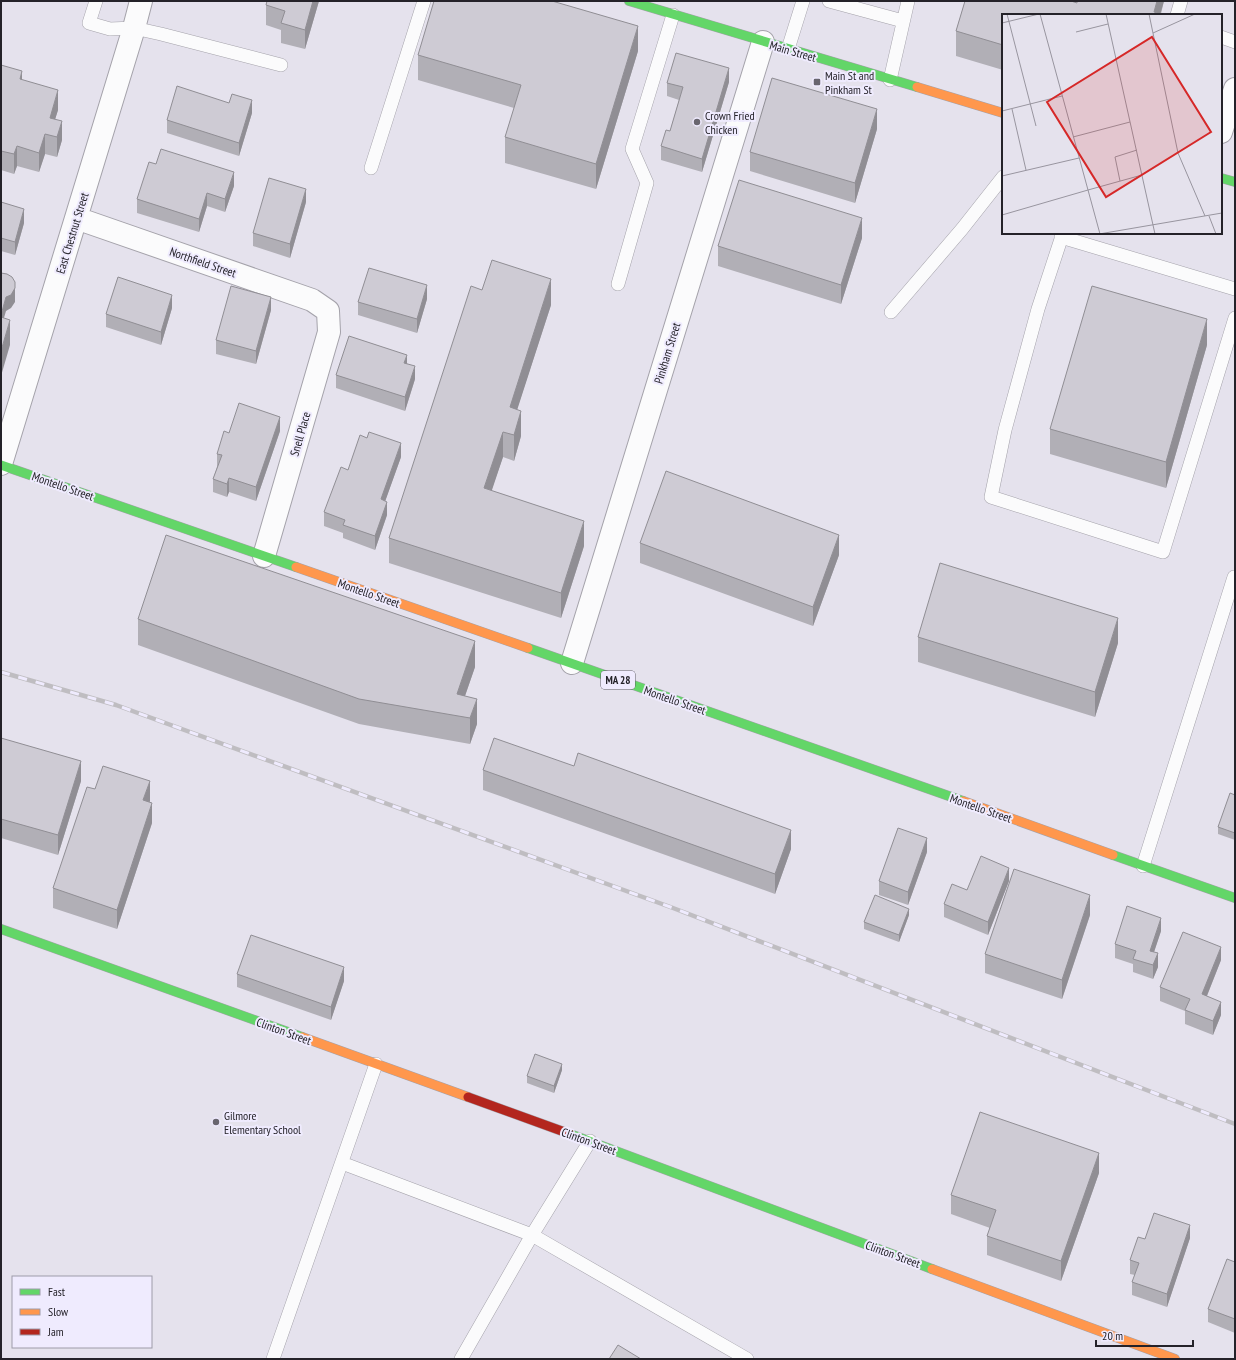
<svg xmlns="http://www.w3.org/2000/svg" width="1236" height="1360" viewBox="0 0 1236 1360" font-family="'PT Sans Narrow',sans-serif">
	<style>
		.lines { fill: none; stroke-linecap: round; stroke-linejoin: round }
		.lane-casing { stroke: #a4a2aa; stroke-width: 14 }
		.street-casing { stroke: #a4a2aa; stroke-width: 24 }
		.fast-casing { stroke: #a4a2aa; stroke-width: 10 }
		.slow-casing { stroke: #a4a2aa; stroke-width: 10 }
		.jam-casing { stroke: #a4a2aa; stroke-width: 10 }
		.lane { stroke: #fbfbfc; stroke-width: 13 }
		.street { stroke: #fbfbfc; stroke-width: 22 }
		.fast { stroke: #63d668; stroke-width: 9 }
		.slow { stroke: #ff974d; stroke-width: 9 }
		.jam { stroke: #b3261e; stroke-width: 9 }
		.rail-casing { stroke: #bfbdc1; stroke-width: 4.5 }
		.rail { stroke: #efebfe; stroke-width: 3; stroke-dasharray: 9; stroke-linecap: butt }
		.wall { fill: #b1afb6 }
		.shaded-wall { fill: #908e94 }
		.building { fill: #cecbd4; stroke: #908e94 }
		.poi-dot { fill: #68656e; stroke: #efebfe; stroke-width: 1.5 }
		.labels { text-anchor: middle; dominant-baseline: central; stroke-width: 4; stroke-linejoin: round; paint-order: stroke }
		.shield { fill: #efebfe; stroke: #615e69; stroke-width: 1 }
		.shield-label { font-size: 11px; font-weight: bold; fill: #242229 }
		.street-label { font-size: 12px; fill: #242229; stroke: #efebfe }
		.poi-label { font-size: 12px; fill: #242229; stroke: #efebfe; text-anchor: start }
		.inset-road { fill: none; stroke: #98959f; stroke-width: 1 }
		.view { fill: #d62828; fill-opacity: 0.15; stroke: #d62828; stroke-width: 2 }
		.inset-edge { fill: none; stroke: #242229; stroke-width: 2 }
	</style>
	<rect width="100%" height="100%" fill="#e5e2ed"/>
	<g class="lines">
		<!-- lane casing -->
		<g class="lane-casing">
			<path id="lane" d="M96,1L89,23L110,29L134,28L161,34L281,65
				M829,1L903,21
				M1177,15L1181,1
				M1221,37L1235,42
				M788,49L803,1
				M890,80L908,1
				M371,168L424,1
				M1063,233L1038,309L1005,430L991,497L1163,552L1235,318
				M1061,237L1235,289
				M618,284L647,183L632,149L673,15
				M891,312L962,229L1003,177
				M1143,866L1234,577
				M342,1163L532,1235L747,1359
				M273,1359L376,1064
				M461,1359L532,1235L590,1141"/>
		</g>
		<!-- street casing -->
		<g class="street-casing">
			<path id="street" d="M1221,132L1235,89
				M76,218L312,300L328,311L329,332L264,556
				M1,464L134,28L141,1
				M572,663L763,42"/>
		</g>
		<!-- fast casing -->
		<g class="fast-casing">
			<path id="fast" d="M629,1L917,87
				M1221,178L1235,182
				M1,465L296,567
				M528,648L963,801
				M1113,855L1235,898
				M1,929L302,1037
				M570,1134L932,1269"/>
		</g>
		<!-- slow casing -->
		<g class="slow-casing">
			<path id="slow" d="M917,87L1003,113
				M296,567L528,648
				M963,801L1113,855
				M302,1037L468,1097
				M932,1269L1175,1359"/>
		</g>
		<!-- jam casing -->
		<g class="jam-casing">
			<path id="jam" d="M468,1097L570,1134"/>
		</g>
		<!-- lane -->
		<use href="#lane" class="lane"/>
		<!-- street -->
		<use href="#street" class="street"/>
		<!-- fast -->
		<use href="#fast" class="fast"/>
		<!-- slow -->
		<use href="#slow" class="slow"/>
		<!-- jam -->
		<use href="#jam" class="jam"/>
		<!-- rail casing -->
		<g class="rail-casing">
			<path id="rail" d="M1,672L116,705L673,908L1235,1124"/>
		</g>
		<!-- rail -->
		<use href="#rail" class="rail"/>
	</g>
	<!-- wall -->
	<path class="wall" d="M267,1H319L305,49L281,43V30L266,25V5Z
		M965,1H1073V2L1077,3V1H1164L1161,14L1164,15H1003V70L956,56V31Z
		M638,51L596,189L505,163V137L514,108L418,80V55Z
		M1,65L22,80L58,110L55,119L62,140L57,157L45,154L39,172L17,166L14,174L1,170Z
		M729,82L702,172L661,160V146L670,131L679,100L667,96V83Z
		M252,113L239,156L167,133V120Z
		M877,129L855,203L750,171V152Z
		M234,186L225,212L207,206L199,232L137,213V199Z
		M1,202L24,223L15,255L1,251Z
		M306,202L290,258L253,246V233Z
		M862,238L841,304L718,266V246Z
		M482,290L551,305L517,409L521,436L514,461L503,457L491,491L584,546L561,618L389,563V538Z
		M427,299L417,333L358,315V302Z
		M172,308L161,345L106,327V314Z
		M271,310L256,364L216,354V340Z
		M1207,345L1166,488L1050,454V429Z
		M407,363L415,379L405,411L336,388V375Z
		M280,431L256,501L229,492L227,497L213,492V479L217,467V454L229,433Z
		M401,457L385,501L387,515L375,550L343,538V533L324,526V512L348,470Z
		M640,543L839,555L813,626L640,563Z
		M138,619L475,667L465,696L477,724L470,744L359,724L138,645Z
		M918,637L1118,643L1095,717L918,662Z
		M1,738L81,781L58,855L1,838Z
		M483,770L791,849L775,894L483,790Z
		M1235,795V840L1218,834V827Z
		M150,801L149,802L152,823L117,929L53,908V888Z
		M927,852L908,905L879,895V881Z
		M1009,881L988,935L944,917V904L967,890Z
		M909,915L899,942L864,929V922Z
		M1090,915L1062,999L985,973V954Z
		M1161,931L1154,952L1158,967L1153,979L1133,972V964L1115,958V944Z
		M1221,960L1207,996L1221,1015L1213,1035L1185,1024V1011L1160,1001V987Z
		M237,974L344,981L331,1020L237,987Z
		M562,1070L554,1093L527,1083V1076Z
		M1099,1173L1061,1281L987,1255V1236L990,1228L951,1214V1195Z
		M1190,1238L1167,1307L1132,1295V1282L1135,1275L1130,1274V1260L1145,1239Z
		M1235,1262V1333L1208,1322V1309Z"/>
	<!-- shaded-wall -->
	<path class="shaded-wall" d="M313,1H319L305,49V30Z
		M1157,1H1164L1160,15L1154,12Z
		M638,26V51L596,189V164Z
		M729,68V82L702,172V159Z
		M22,71V91L20,79Z
		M58,90V110L50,136V118Z
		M252,100V113L239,156V143Z
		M877,109V129L855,203V183Z
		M62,121V140L57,157V137Z
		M45,134V154L39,172V153Z
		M17,146V166L14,174V154Z
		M234,172V186L225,212V199Z
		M306,189V202L290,258V244Z
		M207,193V206L199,232V219Z
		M24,209V223L15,255V242Z
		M862,218V238L841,304V285Z
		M551,279V305L510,432V407Z
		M427,285V299L417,333V319Z
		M15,288V302L11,308L6,311L1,328V315L6,297Z
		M172,295V308L161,345V332Z
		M271,297V310L256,364V351Z
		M1207,319V345L1166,488V462Z
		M10,320V345L1,376V351Z
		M407,355V369L404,363Z
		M415,366V379L405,411V397Z
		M521,411V436L514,461V435Z
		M280,417V431L256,501V487Z
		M503,432V457L484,514V488Z
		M401,443V457L381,513V499Z
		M229,478V492L227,497V484Z
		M387,502V515L375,550V536Z
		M584,521V546L561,618V593Z
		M839,535V555L813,626V607Z
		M1118,618V643L1095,717V692Z
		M475,641V667L458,716L457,694Z
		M477,699V724L470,744V718Z
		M81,761V781L58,855V835Z
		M150,781V801L143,820V800Z
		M152,803V823L117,929V910Z
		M791,830V849L775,894V874Z
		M927,838V852L908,905V892Z
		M1009,868V881L988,935V922Z
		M1090,895V915L1062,999V980Z
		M909,909V915L899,942V935Z
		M1161,918V931L1150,964V951Z
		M1221,947V960L1202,1008V994Z
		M1158,953V967L1153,979V965Z
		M344,967V981L331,1020V1007Z
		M1221,1002V1015L1213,1035V1021Z
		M562,1064V1070L554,1093V1086Z
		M1099,1153V1173L1061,1281V1261Z
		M1190,1225V1238L1167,1307V1294Z"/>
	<!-- building -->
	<path class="building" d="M267,1H313L305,30L281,23L285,11L266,5Z
		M434,1H552L638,26L596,164L505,137L521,85L418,55Z
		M965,1H1071L1077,3V1H1157L1154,12L1164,15H1003V45L956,31Z
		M676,53L729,68L702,159L661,146L666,130L670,131L683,87L667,83Z
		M1,65L22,71L20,79L58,90L50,118L62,121L57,137L45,134L39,153L17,146L14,154L1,151Z
		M772,78L877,109L855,183L750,152Z
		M177,86L229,103L232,94L252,100L239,143L167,120Z
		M161,149L234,172L225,199L207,193L199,219L137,199L149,162L156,164Z
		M269,178L306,189L290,244L253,233Z
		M739,180L862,218L841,285L718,246Z
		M1,202L24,209L15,242L1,238Z
		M492,260L551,279L510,407L521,411L514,435L503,432L484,488L584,521L561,593L389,538L471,286L482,290Z
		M369,268L427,285L417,319L358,302Z
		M1,273L7,274L12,277L15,282V288L11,295L6,297L1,315Z
		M118,277L172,295L161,332L106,314Z
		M231,286L271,297L256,351L216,340Z
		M1092,286L1207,319L1166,462L1050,429Z
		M1,317L10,320L1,351Z
		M349,336L407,355L404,363L415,366L405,397L336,375Z
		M239,403L280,417L256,487L229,478L227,484L213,479L222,455L217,454L224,431L229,433Z
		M369,432L401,443L381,499L387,502L375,536L343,525L345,520L324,512L341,467L348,470L360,435L367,438Z
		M666,471L839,535L813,607L640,543Z
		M166,535L475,641L457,694L477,699L470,718L359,699L138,619Z
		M940,563L1118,618L1095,692L918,637Z
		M1,738L81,761L58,835L1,819Z
		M494,738L574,766L578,753L791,830L775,874L483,770Z
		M103,766L150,781L143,800L152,803L117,910L53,888L87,787L95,789Z
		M1230,793L1235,795V833L1218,827Z
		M898,828L927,838L908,892L879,881Z
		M981,856L1009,868L988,922L944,904L952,884L967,890Z
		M1014,869L1090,895L1062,980L985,954Z
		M875,895L909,909L899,935L864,922Z
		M1127,906L1161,918L1150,951L1158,953L1153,965L1133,959L1136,951L1115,944Z
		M1183,932L1221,947L1202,994L1221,1002L1213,1021L1185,1010L1190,999L1160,987Z
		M251,935L344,967L331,1007L237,974Z
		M535,1054L562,1064L554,1086L527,1076Z
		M980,1112L1099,1153L1061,1261L987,1236L996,1210L951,1195Z
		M1154,1213L1190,1225L1167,1294L1132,1282L1139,1263L1130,1260L1138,1237L1145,1239Z
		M1227,1259L1235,1262V1319L1208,1309Z
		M618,1345L641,1359H609Z"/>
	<!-- markers -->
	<g class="poi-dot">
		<rect x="813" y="78" width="8" height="8" rx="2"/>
		<circle cx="697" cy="122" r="4"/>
		<circle cx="216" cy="1122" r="4"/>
	</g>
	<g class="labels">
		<!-- shield labels -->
		<rect class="shield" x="601" y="671" width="34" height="18" rx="3"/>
		<g class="shield-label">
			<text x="618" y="680">MA 28</text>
		</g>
		<!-- street labels -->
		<g class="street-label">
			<text transform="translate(793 51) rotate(16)">Main Street</text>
			<text transform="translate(72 233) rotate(-73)">East Chestnut Street</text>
			<text transform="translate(203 262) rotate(19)">Northfield Street</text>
			<text transform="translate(667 353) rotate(-73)">Pinkham Street</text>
			<text transform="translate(300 434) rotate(-74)">Snell Place</text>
			<text transform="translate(63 486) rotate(19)">Montello Street</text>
			<text transform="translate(369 593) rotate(19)">Montello Street</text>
			<text transform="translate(675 700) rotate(19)">Montello Street</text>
			<text transform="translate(981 808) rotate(19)">Montello Street</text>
			<text transform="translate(284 1031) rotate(20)">Clinton Street</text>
			<text transform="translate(589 1141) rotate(20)">Clinton Street</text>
			<text transform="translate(893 1254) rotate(20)">Clinton Street</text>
		</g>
		<!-- poi labels -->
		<g class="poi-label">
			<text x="825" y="75">Main St and<tspan x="825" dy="14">Pinkham St</tspan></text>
			<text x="705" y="115">Crown Fried<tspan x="705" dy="14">Chicken</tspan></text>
			<text x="224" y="1115">Gilmore<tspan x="224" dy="14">Elementary School</tspan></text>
		</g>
	</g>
	<!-- overview -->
	<g transform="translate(1002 14)">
		<rect width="220" height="220" fill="#e5e2ed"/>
		<path class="inset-road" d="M5,0L34,112M38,0L98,220M104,0L153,220M147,0L176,139L203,202M0,9L37,0M74,18L106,10M151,19L193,0M10,95L24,156M0,97L60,82M71,123L128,108M0,162L77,144M118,167L113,143L135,136M86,176L140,161M0,201L86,176M207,202L214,220M97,220L220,199"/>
		<path class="view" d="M150,23L209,118L104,183L45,88Z"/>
		<rect width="220" height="220" class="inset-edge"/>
	</g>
	<!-- border -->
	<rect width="1236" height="1360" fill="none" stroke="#242229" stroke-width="4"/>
	<!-- legend -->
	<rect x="12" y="1276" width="140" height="72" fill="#efebfe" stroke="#9e9ba9"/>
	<rect x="20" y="1289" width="20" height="6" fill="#63d668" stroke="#9e9ba9"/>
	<text x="48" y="1296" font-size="12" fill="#242229">Fast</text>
	<rect x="20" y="1309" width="20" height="6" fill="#ff974d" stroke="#9e9ba9"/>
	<text x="48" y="1316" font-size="12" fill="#242229">Slow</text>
	<rect x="20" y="1329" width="20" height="6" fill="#b3261e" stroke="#9e9ba9"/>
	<text x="48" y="1336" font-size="12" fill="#242229">Jam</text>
	<!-- scale -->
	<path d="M1096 1340v6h97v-6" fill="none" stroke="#242229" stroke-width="2"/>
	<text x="1102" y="1340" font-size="12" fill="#242229" stroke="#efebfe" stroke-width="3" paint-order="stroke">20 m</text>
</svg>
